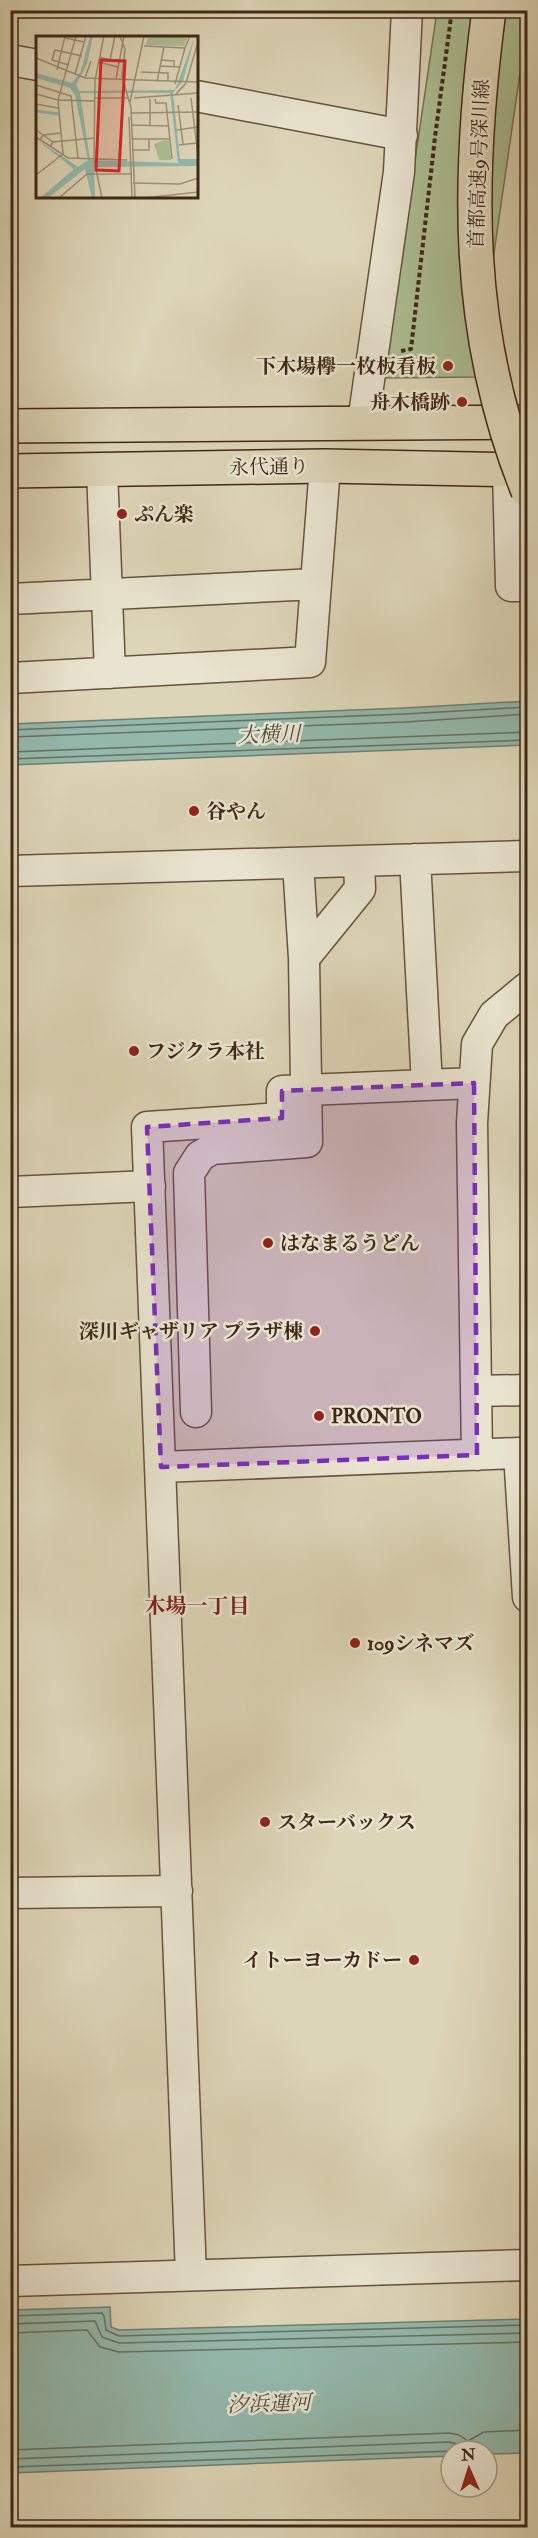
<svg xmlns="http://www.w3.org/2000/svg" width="538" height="2538" viewBox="0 0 538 2538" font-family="'IM FELL Double Pica','Noto Serif JP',serif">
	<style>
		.green { fill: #abbe93; stroke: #757354; stroke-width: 1.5 }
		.water { fill: #93b9ad; stroke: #717f71; stroke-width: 1.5 }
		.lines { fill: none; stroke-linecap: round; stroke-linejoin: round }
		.shore { stroke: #697062; stroke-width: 1.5 }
		.minor-casing { stroke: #66533e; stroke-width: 33 }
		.major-casing { stroke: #3f2816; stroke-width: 36 }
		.path { stroke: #3f2816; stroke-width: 4; stroke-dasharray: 4.5 3; stroke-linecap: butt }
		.minor { stroke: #e9e4d0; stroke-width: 30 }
		.major { stroke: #ddd5b7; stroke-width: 33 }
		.highway-bridge-casing { stroke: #3f2816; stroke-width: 36; stroke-linecap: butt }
		.highway-bridge { stroke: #ddd5b7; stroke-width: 33 }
		.marked { fill: #7b2cbf; fill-opacity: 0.2; stroke: #7b2cbf; stroke-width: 4.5; stroke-dasharray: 12 8; stroke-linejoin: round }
		.poi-dot { fill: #8f2418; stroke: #e9e4d0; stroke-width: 2 }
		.labels { text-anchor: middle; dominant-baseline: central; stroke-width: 5; stroke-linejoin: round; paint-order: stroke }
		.street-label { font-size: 20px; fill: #3f2816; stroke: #e9e4d0 }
		.poi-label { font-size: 20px; font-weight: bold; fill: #3f2816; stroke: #e9e4d0; text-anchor: start }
		.water-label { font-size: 21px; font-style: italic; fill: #544c3c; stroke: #e9e4d0 }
		.neighbourhood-label { font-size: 21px; font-weight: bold; fill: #7a1f14; stroke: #e9e4d0 }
		.inset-river { fill: none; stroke: #93b9ad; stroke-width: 3 }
		.inset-road { fill: none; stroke: #9e9077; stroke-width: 1.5 }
		.view { fill: #d62828; fill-opacity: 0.15; stroke: #d62828; stroke-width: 3 }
		.inset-edge { fill: none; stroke: #3f2816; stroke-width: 3 }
	</style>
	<rect width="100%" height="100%" fill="#ddd5b7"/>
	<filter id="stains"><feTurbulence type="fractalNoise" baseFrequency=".00333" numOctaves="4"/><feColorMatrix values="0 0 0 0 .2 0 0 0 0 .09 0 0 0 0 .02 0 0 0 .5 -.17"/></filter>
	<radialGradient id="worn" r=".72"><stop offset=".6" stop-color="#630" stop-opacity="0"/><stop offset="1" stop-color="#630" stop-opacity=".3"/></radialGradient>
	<!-- green -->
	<path class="green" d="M437,11H527V25L476,377L383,378Z"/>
	<!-- water -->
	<path class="water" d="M528,701L527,745L11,765V724L404,708Z
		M110,2307L111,2327L119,2330L527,2319V2453L487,2454V2451H451V2456L11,2473V2310Z"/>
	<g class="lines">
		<!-- shore -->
		<path class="shore" d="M10,730L405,714L528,707
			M10,737L405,722L528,714
			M10,752L528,732
			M10,759L528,740
			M10,2316L102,2313L104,2316L106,2330L119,2336L528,2325
			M10,2324L95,2321L102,2337L119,2343L528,2333
			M10,2333L87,2330L100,2347L119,2352L528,2342
			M10,2450L449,2433L459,2435L468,2441L484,2432L528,2430
			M10,2459L449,2442L457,2444L463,2451
			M10,2467L454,2451"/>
		<!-- minor casing -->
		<g class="minor-casing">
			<path id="minor" d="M10,60L38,65
				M196,96L402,135
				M363,422L399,172L407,10
				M102,470L110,673
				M508,471L511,586H528
				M10,599L316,584
				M10,678L310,662L325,466
				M415,859L427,1085
				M298,863L304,958L360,889L359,861
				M10,871L528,856
				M10,1192L150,1186
				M476,1391L528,1390
				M196,1412L189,1173L200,1156L212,1149L307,1142L304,958
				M477,1455L472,1123L477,1044L494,1015L528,987
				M161,1467L519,1453L528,1597
				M10,1893L177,1891
				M191,2275L147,1127L282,1118V1091L474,1083
				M10,2281L528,2265"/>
		</g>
		<!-- major casing -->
		<g class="major-casing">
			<path id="major" d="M10,426L528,422
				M10,471L325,466L528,470"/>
		</g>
		<!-- path -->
		<path class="path" d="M401,351L411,349L435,137L452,10"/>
		<!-- minor -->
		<use href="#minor" class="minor"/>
		<!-- major -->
		<use href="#major" class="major"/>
		<!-- highway-bridge casing -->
		<g class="highway-bridge-casing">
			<path id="highway-bridge" d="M489,10C467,177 464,333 528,491"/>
		</g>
		<!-- highway-bridge -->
		<use href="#highway-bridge" class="highway-bridge"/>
	</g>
	<!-- marked area -->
	<path class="marked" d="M474,1083L477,1455L161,1467L147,1127L282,1118V1091Z"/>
	<!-- markers -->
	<g class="poi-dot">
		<circle cx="448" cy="366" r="6"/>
		<circle cx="462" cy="402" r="6"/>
		<circle cx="122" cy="514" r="6"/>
		<circle cx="194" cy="811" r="6"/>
		<circle cx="134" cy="1051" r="6"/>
		<circle cx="268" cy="1243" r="6"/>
		<circle cx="315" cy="1331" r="6"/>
		<circle cx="319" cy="1416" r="6"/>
		<circle cx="355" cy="1643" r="6"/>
		<circle cx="265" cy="1822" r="6"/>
		<circle cx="414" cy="1960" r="6"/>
	</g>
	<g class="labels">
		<!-- street labels -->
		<g class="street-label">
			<text transform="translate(479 164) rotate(-88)">首都高速9号深川線</text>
			<text transform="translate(269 467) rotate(-1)">永代通り</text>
		</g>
		<!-- poi labels -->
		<g class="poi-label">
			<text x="436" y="366" text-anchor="end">下木場欅一枚板看板</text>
			<text x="450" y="402" text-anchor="end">舟木橋跡</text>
			<text x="134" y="514">ぷん楽</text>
			<text x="206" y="811">谷やん</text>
			<text x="146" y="1051">フジクラ本社</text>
			<text x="280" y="1243">はなまるうどん</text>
			<text x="303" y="1331" text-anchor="end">深川ギャザリア プラザ棟</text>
			<text x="331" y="1416">PRONTO</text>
			<text x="367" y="1643">109シネマズ</text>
			<text x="277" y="1822">スターバックス</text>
			<text x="402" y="1960" text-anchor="end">イトーヨーカドー</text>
		</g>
		<!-- water labels -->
		<g class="water-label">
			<text transform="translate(269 735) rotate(-2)">大横川</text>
			<text transform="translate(269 2404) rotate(-2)">汐浜運河</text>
		</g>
		<!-- neighbourhood labels -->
		<g class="neighbourhood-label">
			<text x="197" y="1606">木場一丁目</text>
		</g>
	</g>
	<!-- overview -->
	<g transform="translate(36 36)">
		<rect width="162" height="162" fill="#ddd5b7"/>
		<path d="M112,0H152L148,10L110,9ZM128,104L133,105L135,124H123L118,108Z" fill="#abbe93"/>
		<path d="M54,0H57L51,28L40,49L43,55L139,54L159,0L147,45L137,57L144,123H162V130L58,131L59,162H56L49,133L12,162H4L38,133L0,103L42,131L52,124L39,59L34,52L0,42V37L36,47L45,35ZM44,57H134L142,127L54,124Z" fill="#93b9ad" fill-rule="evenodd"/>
		<path class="inset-river" d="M0,75L23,78"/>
		<path class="inset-road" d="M84,0L89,13L86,40L95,72L99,162M29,2L48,6M108,10L149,12L154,0M63,21L83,26M0,22L49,42L162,46M74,24L79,0M125,24L138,25V30M62,26L82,31M33,29L16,24L19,14L46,20M124,30L144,31M21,34L29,0M105,36L132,37V45M39,38L50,0M49,42L55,25M80,43L88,0M121,46L128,11M139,48L149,12M0,49L35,60L42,122M0,58L22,64L59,65M140,58L150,47L162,6M59,62H92M98,62L162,57M155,62L162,119M119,63L120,67H130L136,123M94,66L108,0M0,68L22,72M142,69L147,108M96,77L162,76M93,81L96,162M96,89L132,90M114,89V63M0,94L17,106M141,94L162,91M0,101L32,122L91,124M96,103H134M4,104L7,99L25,97M143,109L161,107M14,111L17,106L59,102M97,114H113V103M0,139L27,118L22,64L40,0M97,147L144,148L162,142M23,162L51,138H96M66,162L58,124L59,44L68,0M108,162L162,156"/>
		<path class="view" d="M65,24L89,25L83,135L60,134Z"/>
		<rect width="162" height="162" class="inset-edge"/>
	</g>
	<!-- margin -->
	<rect width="538" height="2538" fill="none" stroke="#ddd5b7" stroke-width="36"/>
	<rect x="12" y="12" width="514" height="2514" fill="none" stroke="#3f2816" stroke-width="3"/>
	<rect x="18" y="18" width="502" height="2502" fill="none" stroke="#3f2816" stroke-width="1.5"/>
	<!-- north arrow -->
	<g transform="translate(469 2469) rotate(357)"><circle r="28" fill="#e9e4d0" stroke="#a59986" stroke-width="1.5"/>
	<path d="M0-4.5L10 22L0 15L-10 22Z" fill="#8f2418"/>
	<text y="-9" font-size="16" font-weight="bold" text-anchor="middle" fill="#3f2816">N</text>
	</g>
	<rect width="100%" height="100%" filter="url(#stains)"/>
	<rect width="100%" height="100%" fill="url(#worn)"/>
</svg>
